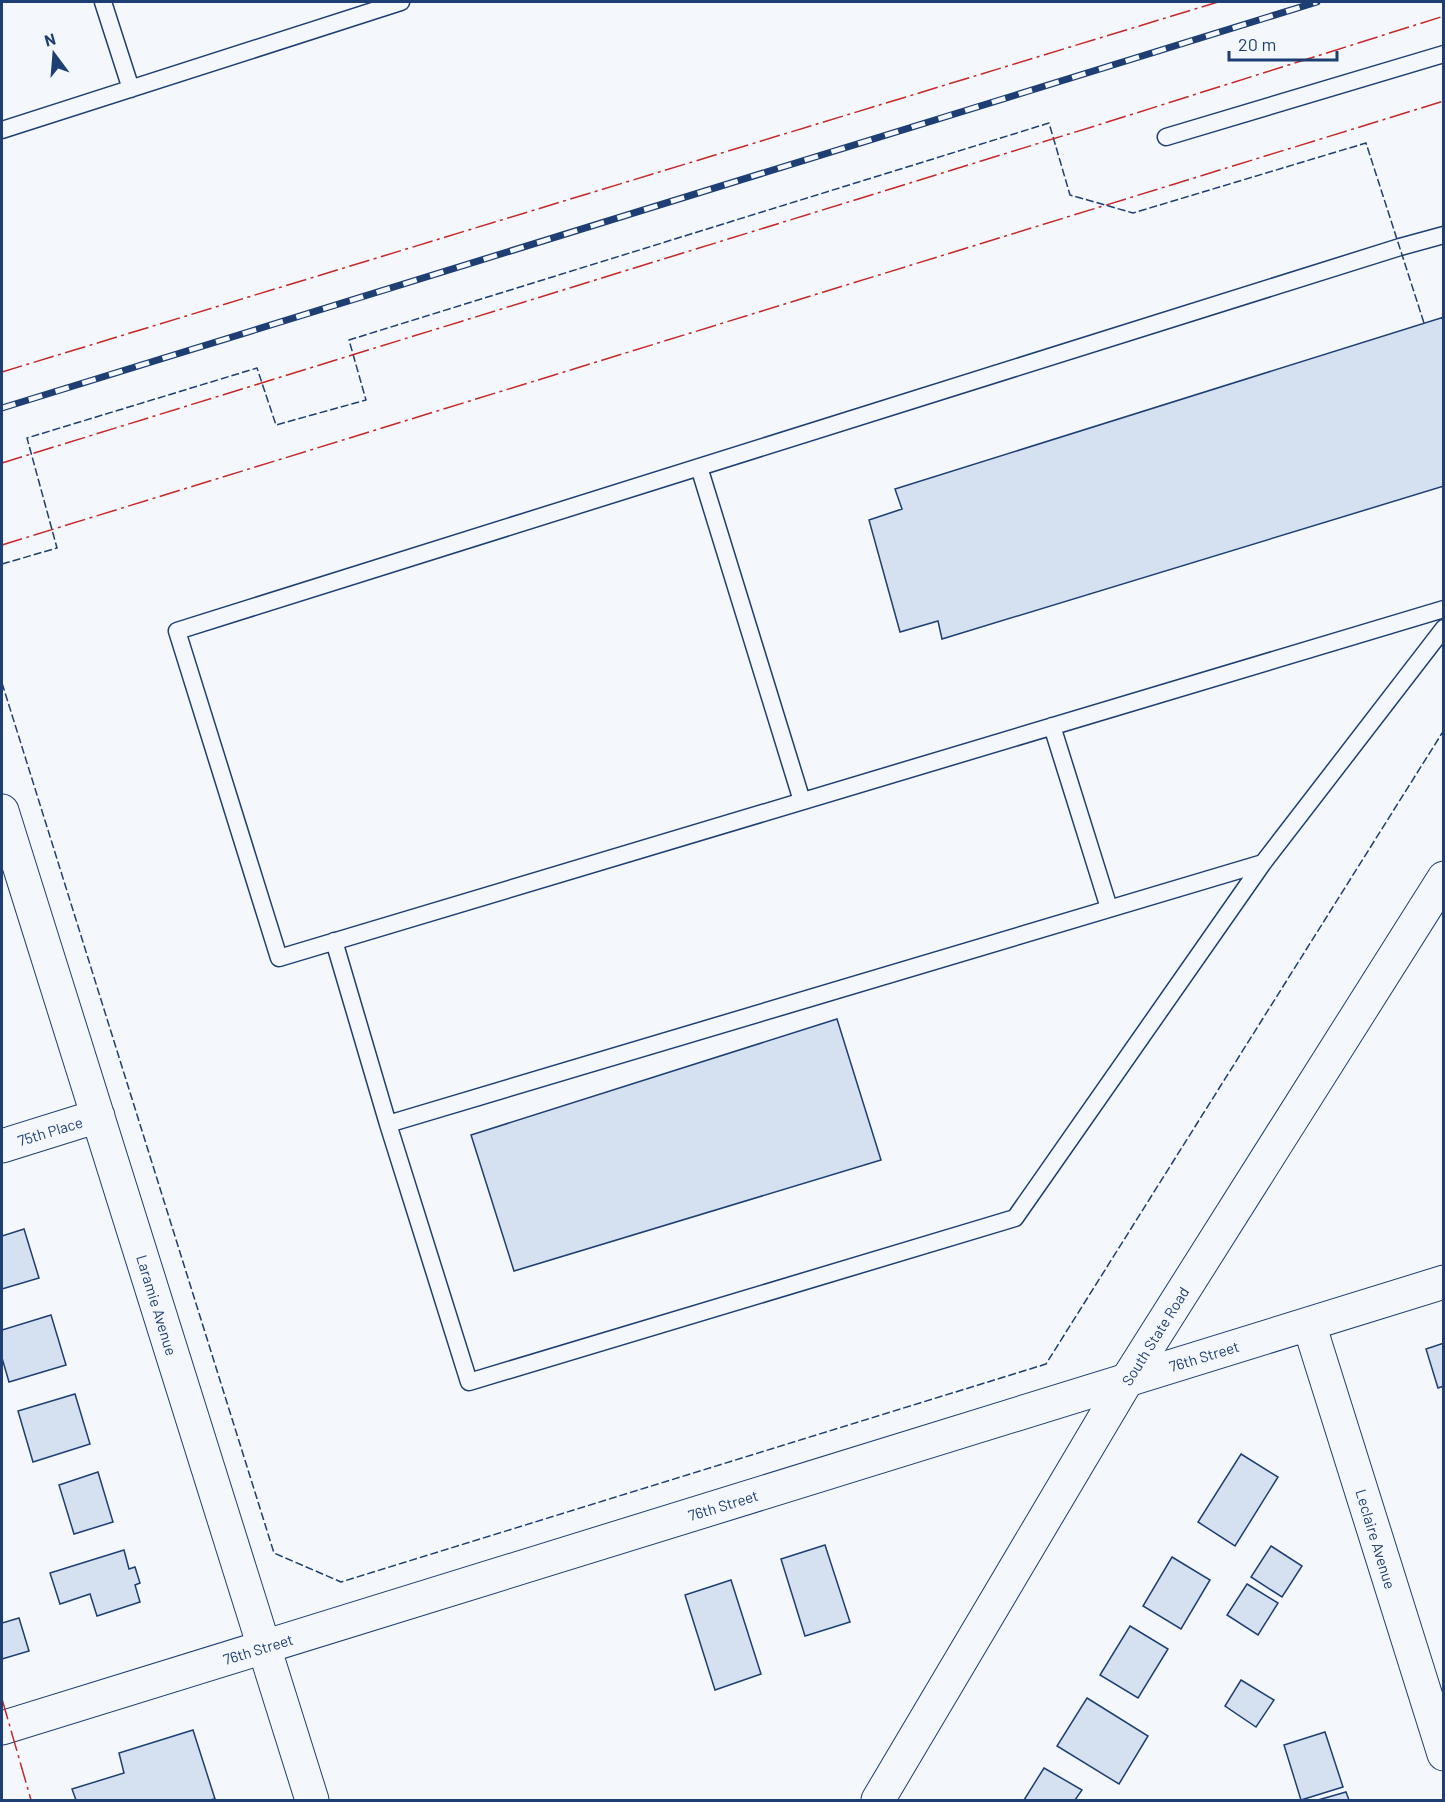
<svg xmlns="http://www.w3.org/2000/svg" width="1445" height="1802" viewBox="0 0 1445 1802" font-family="Barlow,sans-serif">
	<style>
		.building { fill: #d5e0f0; stroke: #1d3f73; stroke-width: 1.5 }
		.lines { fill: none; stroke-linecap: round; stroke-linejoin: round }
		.lane-casing { stroke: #1d3f73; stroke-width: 19 }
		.street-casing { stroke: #1d3f73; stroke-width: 35 }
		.secondary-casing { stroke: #1d3f73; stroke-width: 35 }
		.lane { stroke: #f4f7fb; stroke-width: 16 }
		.street { stroke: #f4f7fb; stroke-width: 33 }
		.secondary { stroke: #f4f7fb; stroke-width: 33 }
		.rail-casing { stroke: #1d3f73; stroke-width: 7 }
		.rail { stroke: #f4f7fb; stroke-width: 4.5; stroke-dasharray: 14; stroke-linecap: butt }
		.fence { stroke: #1d3f73; stroke-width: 1.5; stroke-dasharray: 8 3; stroke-linecap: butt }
		.power { stroke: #c62828; stroke-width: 1.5; stroke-dasharray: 21 4.5 3 4.5; stroke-linecap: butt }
		.labels { text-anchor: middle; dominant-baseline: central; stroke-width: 4.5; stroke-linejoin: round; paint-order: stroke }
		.street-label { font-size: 15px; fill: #1d3f73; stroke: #f4f7fb }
	</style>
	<rect width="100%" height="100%" fill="#f4f7fb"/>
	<!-- building -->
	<path class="building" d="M1444,317V486L942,639L938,621L900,632L869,520L902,509L895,489Z
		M837,1019L881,1160L514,1271L471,1135Z
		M24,1229L39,1278L2,1289V1236Z
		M51,1315L66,1365L9,1382L2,1358V1330Z
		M1444,1343V1386L1438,1388L1426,1349Z
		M75,1394L90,1444L33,1462L18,1411Z
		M1241,1454L1278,1477L1235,1546L1198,1522Z
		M98,1472L113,1522L74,1534L59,1485Z
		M825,1545L850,1622L805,1636L781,1559Z
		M1271,1546L1302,1566L1282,1597L1251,1577Z
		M124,1550L129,1569L135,1567L140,1583L135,1585L140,1602L97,1616L90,1594L60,1604L50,1573Z
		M1172,1557L1210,1580L1181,1629L1143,1606Z
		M731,1580L761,1674L715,1690L685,1595Z
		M1247,1584L1278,1603L1258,1635L1227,1615Z
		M19,1618L29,1651L2,1659V1623Z
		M1130,1626L1168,1649L1138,1698L1100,1675Z
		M1241,1680L1274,1700L1256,1727L1225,1706Z
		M1087,1698L1148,1736L1119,1784L1057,1746Z
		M193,1730L215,1799L209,1800H76L72,1789L124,1773L119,1753Z
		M1325,1732L1343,1787L1301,1800L1284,1745Z
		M1044,1768L1082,1790L1075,1800H1024Z
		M1346,1792L1349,1800H1318Z"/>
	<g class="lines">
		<!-- lane casing -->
		<g class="lane-casing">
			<path id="lane" d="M103,2L131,89
				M2,130L401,2
				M1166,137L1444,54
				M1444,235L1400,247L177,631L279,958L1444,609
				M699,467L802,801
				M1052,726L1109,908
				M1263,863L388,1124L469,1382L1015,1218L1263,863L1444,628
				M334,941L388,1124"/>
		</g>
		<!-- street casing -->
		<g class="street-casing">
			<path id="street" d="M2,811L312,1800
				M2,1146L98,1116
				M1309,1324L1444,1754
				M2,1728L1444,1282"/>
		</g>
		<!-- secondary casing -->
		<g class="secondary-casing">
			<path id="secondary" d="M878,1800L1127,1380L1444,878"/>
		</g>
		<!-- lane -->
		<use href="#lane" class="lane"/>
		<!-- street -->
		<use href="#street" class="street"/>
		<!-- secondary -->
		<use href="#secondary" class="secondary"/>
		<!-- rail casing -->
		<g class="rail-casing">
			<path id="rail" d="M2,408L1317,2"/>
		</g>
		<!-- rail -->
		<use href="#rail" class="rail"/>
		<!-- fence -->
		<path class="fence" d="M2,564L57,548L27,438L257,368L276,425L366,400L349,340L1049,123L1070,195L1133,213L1366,143L1424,323
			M2,683L274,1553L341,1582L1046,1364L1444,730"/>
		<!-- power -->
		<path class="power" d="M2,372L1218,2
			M2,463L1098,125L1444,16
			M2,545L1444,101
			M2,1699L31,1800"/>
	</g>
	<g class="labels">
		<!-- street labels -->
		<g class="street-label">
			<text transform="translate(50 1131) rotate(-17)">75th Place</text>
			<text transform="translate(157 1305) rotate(73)">Laramie Avenue</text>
			<text transform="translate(1155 1336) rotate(-58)">South State Road</text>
			<text transform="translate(1204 1356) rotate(-17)">76th Street</text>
			<text transform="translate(723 1505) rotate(-17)">76th Street</text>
			<text transform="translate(1376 1539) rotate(73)">Leclaire Avenue</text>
			<text transform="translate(258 1649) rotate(-17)">76th Street</text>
		</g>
	</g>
	<!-- border -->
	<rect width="1445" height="1802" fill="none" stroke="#1d3f73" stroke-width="6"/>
	<!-- north arrow -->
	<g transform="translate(54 54) rotate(344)" stroke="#f4f7fb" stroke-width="4.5" paint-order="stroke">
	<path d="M0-4.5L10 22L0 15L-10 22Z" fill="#1d3f73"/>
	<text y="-9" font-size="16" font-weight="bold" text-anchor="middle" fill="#1d3f73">N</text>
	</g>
	<!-- scale -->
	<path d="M1229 51v9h108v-9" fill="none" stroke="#1d3f73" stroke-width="3"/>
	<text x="1238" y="51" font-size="18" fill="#1d3f73" stroke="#f4f7fb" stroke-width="4.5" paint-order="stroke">20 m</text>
</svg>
